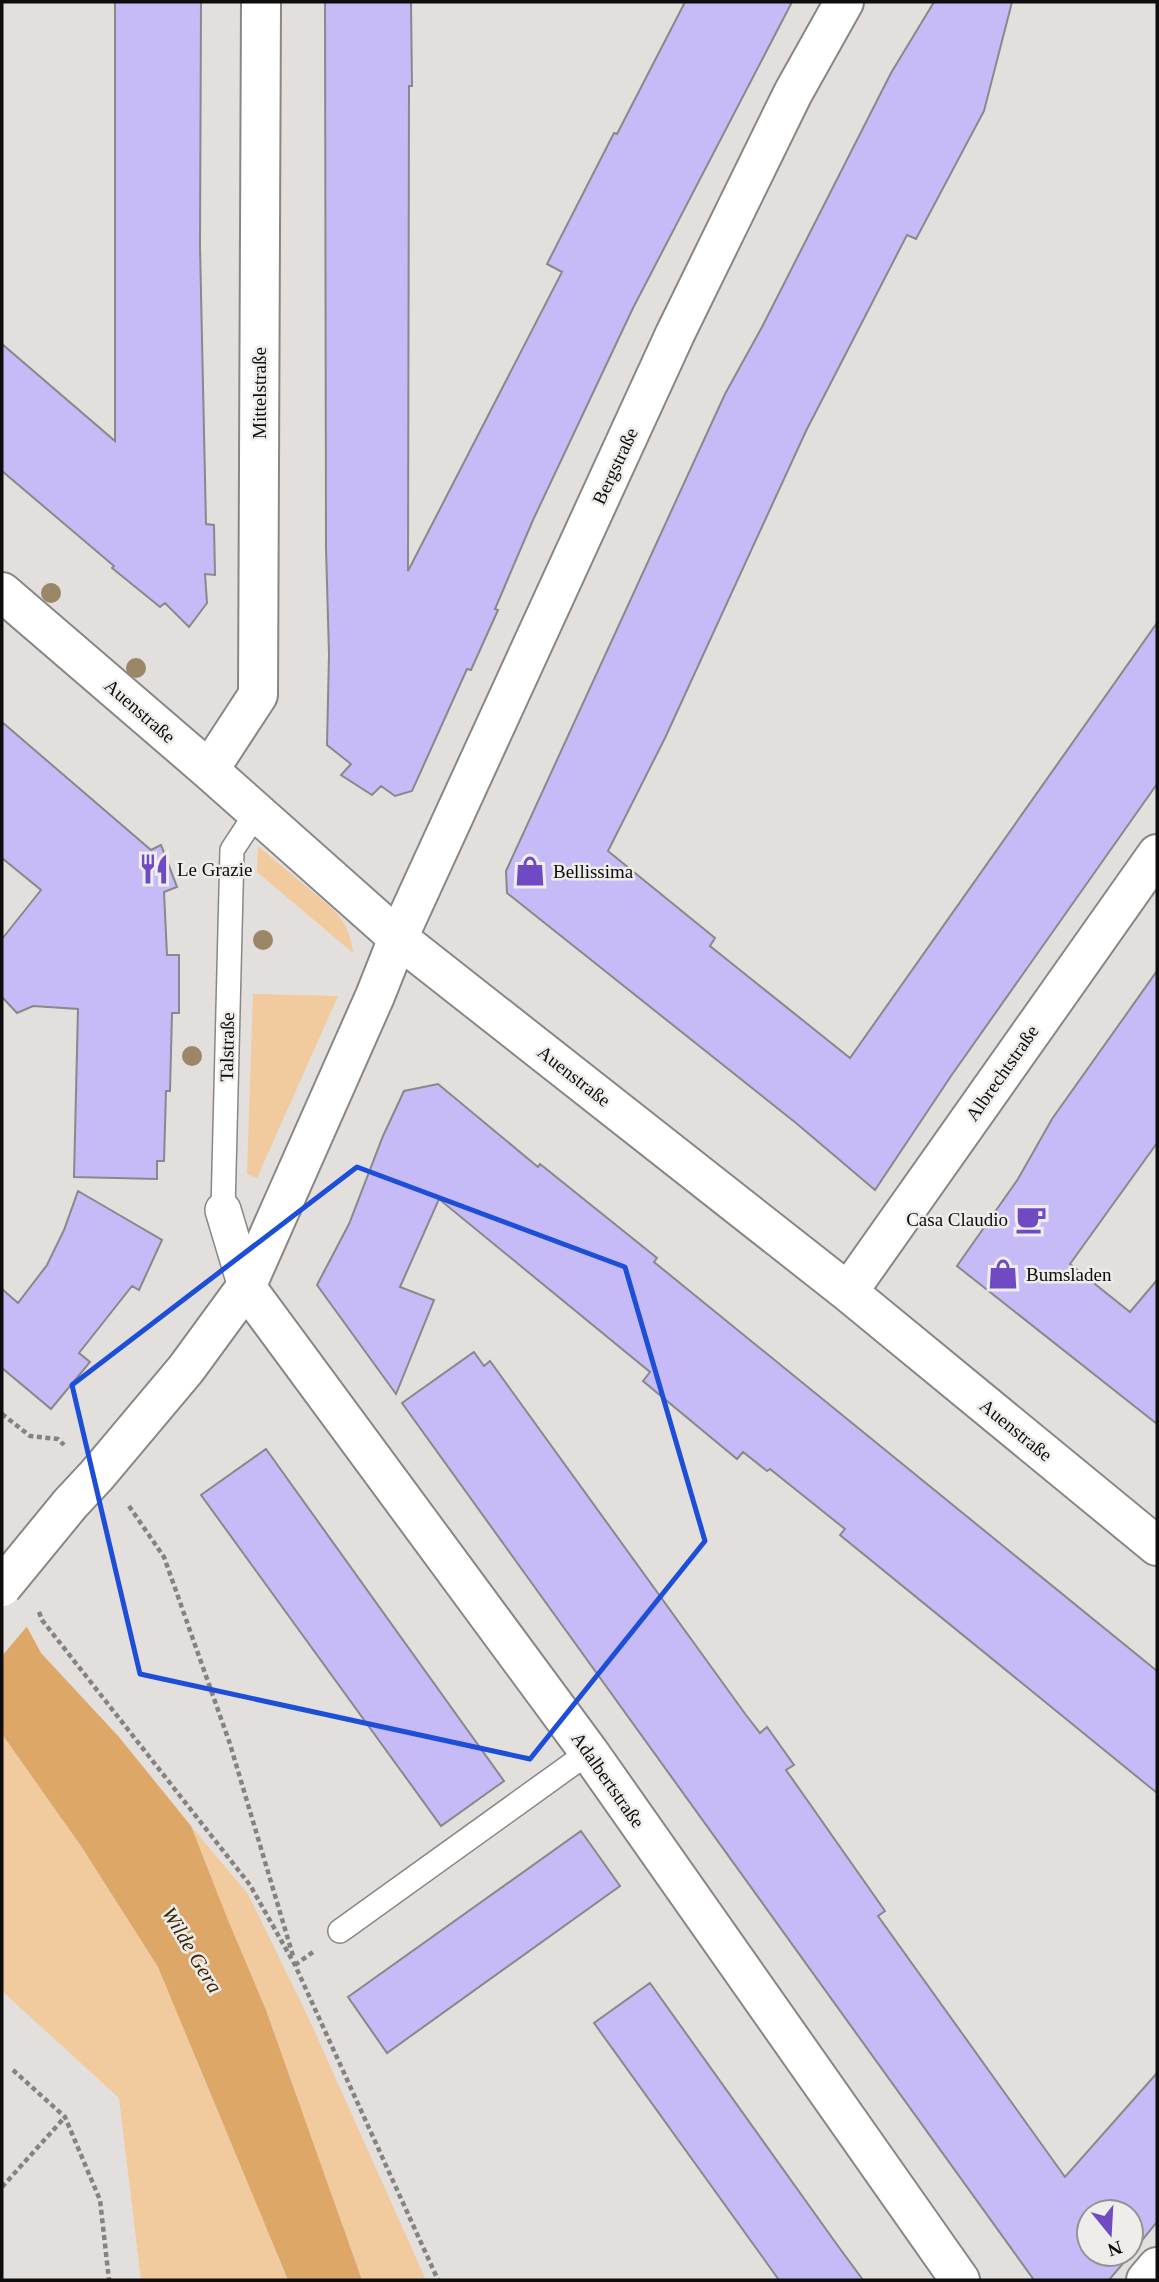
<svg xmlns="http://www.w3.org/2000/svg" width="1159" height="2282" viewBox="0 0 1159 2282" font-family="'Times New Roman',serif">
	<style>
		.green { fill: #f1cb9e }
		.water { fill: #dca767 }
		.pier { fill: #e2dfdd }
		.building { fill: #c6bbf6; stroke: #89888b; stroke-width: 2 }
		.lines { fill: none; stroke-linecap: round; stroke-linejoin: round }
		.service-casing { stroke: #898785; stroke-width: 26 }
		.pedestrian-casing { stroke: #898785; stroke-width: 38 }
		.minor-casing { stroke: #898785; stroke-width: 42 }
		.secondary-casing { stroke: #898785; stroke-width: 42 }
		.path { stroke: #858382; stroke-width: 4.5; stroke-dasharray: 5 3.5; stroke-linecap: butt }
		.service { stroke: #fff; stroke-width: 23 }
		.pedestrian { stroke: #fff; stroke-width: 35 }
		.minor { stroke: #fff; stroke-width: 38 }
		.secondary { stroke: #fff; stroke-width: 38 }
		.secondary-bridge-casing { stroke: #898785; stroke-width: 42; stroke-linecap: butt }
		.secondary-bridge { stroke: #fff; stroke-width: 38 }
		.tree { fill: #9b8668 }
		.marked { fill: none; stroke: #1d4ed8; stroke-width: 5; stroke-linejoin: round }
		.labels { text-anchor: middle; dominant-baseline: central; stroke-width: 5; stroke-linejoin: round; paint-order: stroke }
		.street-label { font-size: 19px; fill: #0e0d0d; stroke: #efedea }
		.poi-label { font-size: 19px; fill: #0e0d0d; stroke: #efedea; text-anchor: start }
		.water-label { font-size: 21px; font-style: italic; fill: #3c2609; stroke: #efedea }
	</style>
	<rect width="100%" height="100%" fill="#e2dfdd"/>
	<!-- green -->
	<path class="green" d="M258,846L334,910C346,924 351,935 353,953L257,872Z
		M253,994L338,996L257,1178L247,1174Z
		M2,1734L81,1846L158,1967L288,2280H141L119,2098L2,1991Z
		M191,1826L248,1894L310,2021L426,2280H362L266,2010L228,1920Z"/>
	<!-- water -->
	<path class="water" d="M2,1581L41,1653L119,1737L191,1826L228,1920L266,2010L362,2280H288L158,1967L81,1846L2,1734Z"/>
	<!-- pier -->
	<path class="pier" d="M2,1577L5,1579L29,1624L2,1656Z"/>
	<!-- building -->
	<path class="building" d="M115,2H201L200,246L206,524L214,525L215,575L205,574L207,603L189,627L165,603L160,607L112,568L114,566L2,471V344L115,441Z
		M325,2H411L412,86H409L408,571L562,272L547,264L614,133L617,134L685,2H792L633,308L533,520L495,609L498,610L471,670L467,669L412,791L395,796L381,786L372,795L341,775L351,764L327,745L329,654L326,548Z
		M934,2H1012L984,111L916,239L907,235L806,431L665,738L608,851L715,938L710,946L850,1058L1157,623V784L951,1076L875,1190L796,1123L507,893L506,871L725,394L762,327L891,73Z
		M2,722L151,850L161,845L177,887L164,892L167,955H179V1013H172L170,1091H166L164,1161H157V1179L74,1177L78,1009L33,1006L17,1013L2,997V939L41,890L2,858Z
		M1157,971V1143L1070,1264L1130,1312L1157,1280V1424L957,1266L1018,1179L1052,1119Z
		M438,1084L538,1167L540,1164L657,1258L654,1262L1157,1671V1793L840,1535L845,1529L770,1469L767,1471L743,1452L737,1459L643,1381L650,1372L439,1199L400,1287L434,1300L396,1394L317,1285L349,1224L383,1136L404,1091Z
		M78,1191L162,1240L139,1290L132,1286L79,1353L90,1362L51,1409L2,1368V1289L18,1303L47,1265L64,1230Z
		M474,1352L484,1366L490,1361L746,1715L760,1733L767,1727L794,1765L786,1770L885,1911L878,1916L1065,2177L1157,2073V2222L1131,2254V2212H1089V2254H1131L1109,2280H1034L402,1403Z
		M266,1449L504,1781L441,1826L201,1495Z
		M581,1831L620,1886L387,2053L348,1997Z
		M650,1983L838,2246L863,2280H779L594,2023Z"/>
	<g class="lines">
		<!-- service casing -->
		<g class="service-casing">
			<path id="service" d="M223,1210L232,850L257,812
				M340,1931L589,1752"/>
		</g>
		<!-- pedestrian casing -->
		<g class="pedestrian-casing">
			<path id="pedestrian" d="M223,1210L246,1287"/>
		</g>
		<!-- minor casing -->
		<g class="minor-casing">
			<path id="minor" d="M2,592L209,770L398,938L848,1292L1157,1546
				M209,770L258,695L261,2
				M246,1287L589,1752L960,2280
				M848,1292L1157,854
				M1146,2280L1157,2267"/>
		</g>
		<!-- secondary casing -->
		<g class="secondary-casing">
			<path id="secondary" d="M70,1504L97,1475L186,1369L246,1287L375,996L398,938L675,334L793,93L844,2"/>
		</g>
		<!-- path -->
		<path class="path" d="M2,1414L30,1436L58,1439L64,1445
			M129,1506L164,1557L230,1744L293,1956
			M39,1612L42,1620L250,1885L295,1965L438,2280
			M295,1965L313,1952
			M13,2070L65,2117L100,2200L109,2280
			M2,2187L65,2117"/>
		<!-- service -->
		<use href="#service" class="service"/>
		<!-- pedestrian -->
		<use href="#pedestrian" class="pedestrian"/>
		<!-- minor -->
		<use href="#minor" class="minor"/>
		<!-- secondary -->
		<use href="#secondary" class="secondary"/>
		<!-- secondary-bridge casing -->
		<g class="secondary-bridge-casing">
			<path id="secondary-bridge" d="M2,1587L70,1504"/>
		</g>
		<!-- secondary-bridge -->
		<use href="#secondary-bridge" class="secondary-bridge"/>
	</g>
	<!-- trees -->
	<g class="tree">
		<circle cx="51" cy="593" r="10"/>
		<circle cx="136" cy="668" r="10"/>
		<circle cx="263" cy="940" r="10"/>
		<circle cx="192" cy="1056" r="10"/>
	</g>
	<!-- marked area -->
	<path class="marked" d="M357,1167L625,1267L705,1541L530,1759L140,1674L72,1385Z"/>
	<!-- icons -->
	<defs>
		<g id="restaurant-bare" transform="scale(2.415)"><path d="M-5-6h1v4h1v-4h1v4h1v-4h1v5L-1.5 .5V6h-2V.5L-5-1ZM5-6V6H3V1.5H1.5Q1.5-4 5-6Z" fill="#6f4ac3" stroke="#efedea" stroke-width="2.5" paint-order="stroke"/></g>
		<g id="shop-bare" transform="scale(2.415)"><path d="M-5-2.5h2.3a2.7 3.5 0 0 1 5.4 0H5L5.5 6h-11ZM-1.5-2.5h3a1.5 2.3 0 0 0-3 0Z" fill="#6f4ac3" stroke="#efedea" stroke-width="2.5" paint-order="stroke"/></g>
		<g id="cafe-bare" transform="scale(2.415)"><path d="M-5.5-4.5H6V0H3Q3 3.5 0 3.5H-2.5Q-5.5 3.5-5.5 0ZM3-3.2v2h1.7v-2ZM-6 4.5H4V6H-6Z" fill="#6f4ac3" stroke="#efedea" stroke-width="2.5" paint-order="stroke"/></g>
	</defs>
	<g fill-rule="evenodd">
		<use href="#restaurant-bare" x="154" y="869"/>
		<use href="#shop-bare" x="530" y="871"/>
		<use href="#cafe-bare" x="1031" y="1219"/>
		<use href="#shop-bare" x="1003" y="1274"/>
	</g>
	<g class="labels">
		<!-- street labels -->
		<g class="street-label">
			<text transform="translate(259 393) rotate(-90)">Mittelstraße</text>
			<text transform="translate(615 466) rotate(-65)">Bergstraße</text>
			<text transform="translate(140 711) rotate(41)">Auenstraße</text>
			<text transform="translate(227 1047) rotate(-89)">Talstraße</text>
			<text transform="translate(1002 1073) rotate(-55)">Albrechtstraße</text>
			<text transform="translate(574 1076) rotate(38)">Auenstraße</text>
			<text transform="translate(1016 1430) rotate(39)">Auenstraße</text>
			<text transform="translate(608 1780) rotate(55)">Adalbertstraße</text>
		</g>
		<!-- poi labels -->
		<g class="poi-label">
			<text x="177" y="869">Le Grazie</text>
			<text x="553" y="871">Bellissima</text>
			<text x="1008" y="1219" text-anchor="end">Casa Claudio</text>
			<text x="1026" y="1274">Bumsladen</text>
		</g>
		<!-- water labels -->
		<g class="water-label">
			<text transform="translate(192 1950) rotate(59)">Wilde Gera</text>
		</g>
	</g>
	<!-- border -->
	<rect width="1159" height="2282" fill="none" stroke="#0e0d0d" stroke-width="7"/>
	<!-- north arrow -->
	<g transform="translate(1110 2233) rotate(162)"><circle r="33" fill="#efedea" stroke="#959392" stroke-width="2"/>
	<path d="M0-5L12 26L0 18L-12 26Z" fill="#6f4ac3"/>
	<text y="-10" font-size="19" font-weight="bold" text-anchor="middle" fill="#0e0d0d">N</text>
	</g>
</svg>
